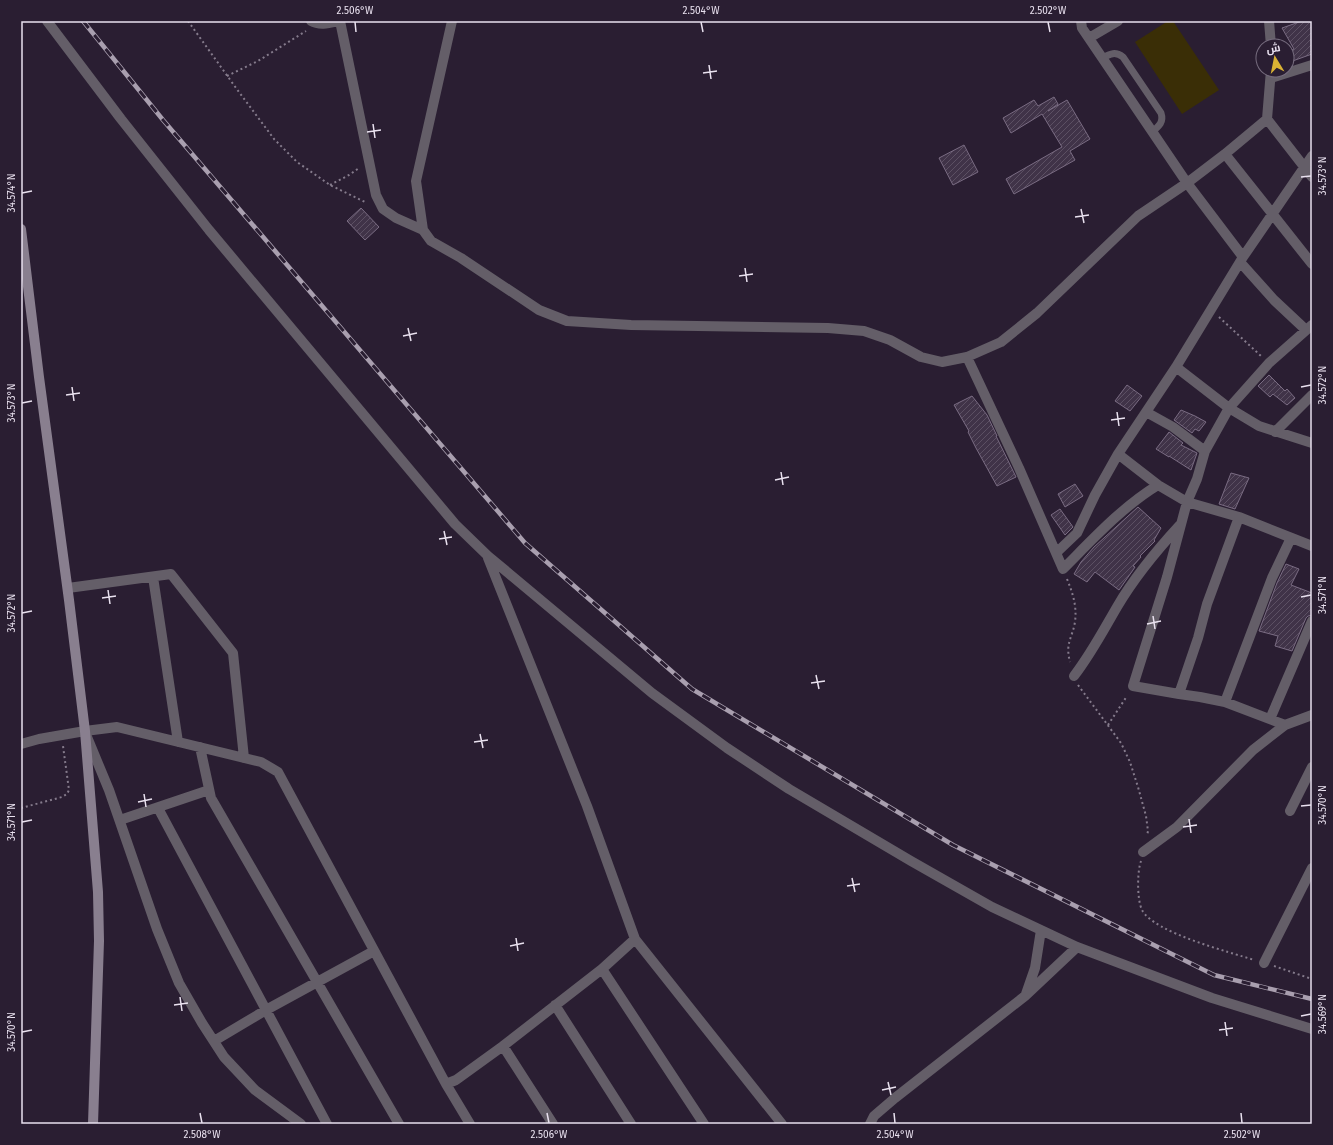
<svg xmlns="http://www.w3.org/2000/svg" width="1333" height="1145" viewBox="0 0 1333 1145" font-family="'Fira Sans',Cairo,sans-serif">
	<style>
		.grass { fill: #3a2e06 }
		.building { fill: url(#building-hatch); stroke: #7a6c83 }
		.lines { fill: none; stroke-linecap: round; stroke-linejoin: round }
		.path { stroke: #857b8c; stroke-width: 2; stroke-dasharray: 2 3; stroke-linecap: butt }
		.lane { stroke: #645e68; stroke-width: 7 }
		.street { stroke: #645e68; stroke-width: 10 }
		.secondary { stroke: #897f8f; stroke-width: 10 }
		.rail-casing { stroke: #a99faf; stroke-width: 4.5 }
		.rail { stroke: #2a1e32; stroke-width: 3; stroke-dasharray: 9; stroke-linecap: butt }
		.ticks { fill: none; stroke: #e9e1ef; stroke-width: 1.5 }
		.neatline { fill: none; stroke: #e9e1ef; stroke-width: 1.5 }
		.ticks-label { font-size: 10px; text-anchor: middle; fill: #e9e1ef }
	</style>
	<defs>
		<pattern id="building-hatch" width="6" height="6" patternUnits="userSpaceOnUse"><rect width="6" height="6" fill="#403348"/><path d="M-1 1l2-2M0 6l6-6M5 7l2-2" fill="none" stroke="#5c5063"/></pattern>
	</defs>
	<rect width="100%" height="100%" fill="#2a1e32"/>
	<!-- grass -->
	<path class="grass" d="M1168,21H1173L1219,90L1182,114L1135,42Z"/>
	<!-- building -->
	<path class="building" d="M1302,21H1312V54L1287,63V52L1294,49L1282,28Z
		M1054,97L1058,104L1048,111L1067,100L1090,139L1070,151L1075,160L1014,194L1006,179L1062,147L1042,114L1011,133L1003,118L1034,100L1038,106Z
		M964,145L978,172L953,185L939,158Z
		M361,208L379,227L365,240L347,221Z
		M1269,375L1285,391L1287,389L1295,398L1287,405L1273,394L1270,397L1258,386Z
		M1127,385L1142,396L1130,411L1115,401Z
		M972,396L987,415L997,436H996L1016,477L997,486L976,448L968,432L969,431L954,405Z
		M1181,410L1195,416L1206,422L1199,431L1195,429L1192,433L1174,420Z
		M1169,432L1183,443L1181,445L1197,453L1191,470L1169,456V457L1156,449Z
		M1231,473L1249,478L1235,509L1219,504Z
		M1075,484L1083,496L1065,507L1058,494Z
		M1138,507L1161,528L1154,540L1155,541L1140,556L1141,557L1133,566L1135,567L1133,570L1119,590L1095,572L1087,582L1074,574L1081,562L1094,547Z
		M1060,509L1073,527L1065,535L1051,515Z
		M1286,564L1299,569L1291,585L1312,593V615L1308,616L1306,618L1292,651L1275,646L1278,636L1259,631L1277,583Z"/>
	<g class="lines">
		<!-- path -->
		<path class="path" d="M188,21L236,88L274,139L297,162L330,185L367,203
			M227,76L258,61L306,31
			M330,185L349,175L359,168
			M1219,317L1261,356
			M1067,579C1073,594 1077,606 1075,622C1072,639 1065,643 1070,662
			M1078,685L1121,743L1130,762L1138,787L1146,816L1148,831L1147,836
			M1108,725L1127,696
			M21,808L62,797L67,794L69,790L63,746
			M1141,861C1137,872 1137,900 1142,910C1154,933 1230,952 1254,960
			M1274,966L1312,979"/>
		<!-- lane -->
		<path class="lane" d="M1102,58C1110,54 1115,51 1123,57L1161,113C1164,122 1159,126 1152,132"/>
		<!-- street -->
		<path class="street" d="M47,21L121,119L209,230L455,524L488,556L652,693L727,748L789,789L911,861L992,907L1077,947L1212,998L1312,1029
			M311,21C320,26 330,23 340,21
			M340,21L376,195L383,209L396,218L423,230
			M452,21L416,181L423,230L431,241L461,258L539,310L567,321L631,325L828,328L864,331L890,340L921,357L942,362L967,357L1001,342L1037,313L1138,216L1187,183L1225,154L1267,119
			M1081,21L1082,28L1187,183L1243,257
			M1269,21L1271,46
			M1089,38L1118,21
			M1271,70L1267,119L1312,177
			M1271,78L1312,65
			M1225,154L1312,264
			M1240,262L1274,300L1306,330
			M967,357L1019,468L1063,569C1093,539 1122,507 1158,485
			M1176,367L1229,408L1259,426L1312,443
			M1146,412L1173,427L1205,451
			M1275,432L1312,395
			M1118,454L1158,485L1187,502L1239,517L1312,546
			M1056,553L1077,533L1095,495L1118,454L1176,367L1243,257L1312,156
			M488,558L587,806L635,939L782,1124
			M153,577L178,742
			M68,588L171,574L233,653L244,758
			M1074,676C1091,654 1103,631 1117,607C1135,576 1157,550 1180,525
			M1179,694L1198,638L1207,604L1239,517
			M1225,702L1272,578L1291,538
			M1270,719L1312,621
			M1285,725L1225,702L1200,697L1179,694L1133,686L1167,577L1187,502L1197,479L1205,451L1229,408L1269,363L1312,325
			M87,737L109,790L157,929L179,983L202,1023L224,1057L255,1090L301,1124
			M21,744L39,739L85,731L117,727L261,762L278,772L446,1084L470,1124
			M200,747L211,798L399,1124
			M158,808L327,1124
			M1290,811L1312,767
			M120,820L209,790
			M1143,852L1177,827L1253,750L1285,725L1312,715
			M1264,963L1312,868
			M602,969L635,939
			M1026,994L1035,968L1041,930
			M555,1005L631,1124
			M214,1041L266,1010L374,951
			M446,1084L456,1080L503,1046
			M553,1124L503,1046L602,969L704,1124
			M870,1124L874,1116L895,1098L1025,996L1077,947"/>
		<!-- secondary -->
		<path class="secondary" d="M21,229L39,377L69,600L85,731L98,892L99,941L93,1124"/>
		<!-- rail casing -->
		<g class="rail-casing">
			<path id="rail" d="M83,21L163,120L525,543L692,689L953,845L1214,975L1312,999"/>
		</g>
		<!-- rail -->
		<use href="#rail" class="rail"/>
	</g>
	<!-- ticks -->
	<path class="ticks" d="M355,22L356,32M701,22L703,32M1048,22L1050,32M709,65L711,79M703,73L717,71M373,124L375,138M367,132L381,130M1301,177L1311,176M22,193L32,191M1081,209L1084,223M1075,217L1089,215M745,268L747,282M739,276L753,274M408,328L411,341M403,336L417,333M72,387L74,401M1301,387L1311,385M66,395L80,393M22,403L32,401M1117,412L1119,426M1111,420L1125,418M781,472L783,485M775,480L789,477M444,531L447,545M439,539L452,537M108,590L110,604M1301,597L1311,595M102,598L116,596M22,613L32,611M1153,616L1155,629M1147,624L1161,621M816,675L819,689M811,683L825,681M480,734L483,748M474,742L488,740M144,794L146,807M138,802L152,799M1301,806L1311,805M1189,819L1191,833M22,822L32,820M1183,827L1197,825M852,878L855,892M847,886L860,884M516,938L518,951M510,946L524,943M180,997L182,1011M174,1005L188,1003M1301,1016L1311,1014M1225,1022L1227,1036M1219,1030L1233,1028M22,1032L32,1030M888,1082L891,1095M882,1090L896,1087M200,1113L202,1123M547,1113L549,1123M894,1113L895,1123M1241,1113L1242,1123"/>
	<!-- border -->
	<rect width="1333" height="1145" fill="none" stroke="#2a1e32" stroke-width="44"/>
	<!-- north arrow -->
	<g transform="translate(1275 58) rotate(350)"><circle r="19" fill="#2a1e32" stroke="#766c7e"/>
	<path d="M0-3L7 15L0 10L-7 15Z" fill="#dab334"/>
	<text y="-6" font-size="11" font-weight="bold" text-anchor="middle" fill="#e9e1ef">ش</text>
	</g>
	<rect x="22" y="22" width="1289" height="1101" class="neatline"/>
	<g class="ticks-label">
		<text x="355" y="14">2.506°W</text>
		<text x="701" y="14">2.504°W</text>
		<text x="1048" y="14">2.502°W</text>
		<text transform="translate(1322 176) rotate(-90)" y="4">34.573°N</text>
		<text transform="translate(11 193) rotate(-90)" y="4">34.574°N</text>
		<text transform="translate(1322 385) rotate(-90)" y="4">34.572°N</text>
		<text transform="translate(11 403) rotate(-90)" y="4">34.573°N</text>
		<text transform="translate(1322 595) rotate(-90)" y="4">34.571°N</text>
		<text transform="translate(11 613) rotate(-90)" y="4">34.572°N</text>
		<text transform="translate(1322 805) rotate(-90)" y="4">34.570°N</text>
		<text transform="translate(11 822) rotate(-90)" y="4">34.571°N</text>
		<text transform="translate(1322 1014) rotate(-90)" y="4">34.569°N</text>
		<text transform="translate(11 1032) rotate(-90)" y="4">34.570°N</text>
		<text x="202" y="1138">2.508°W</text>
		<text x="549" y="1138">2.506°W</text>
		<text x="895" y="1138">2.504°W</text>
		<text x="1242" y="1138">2.502°W</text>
	</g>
</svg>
